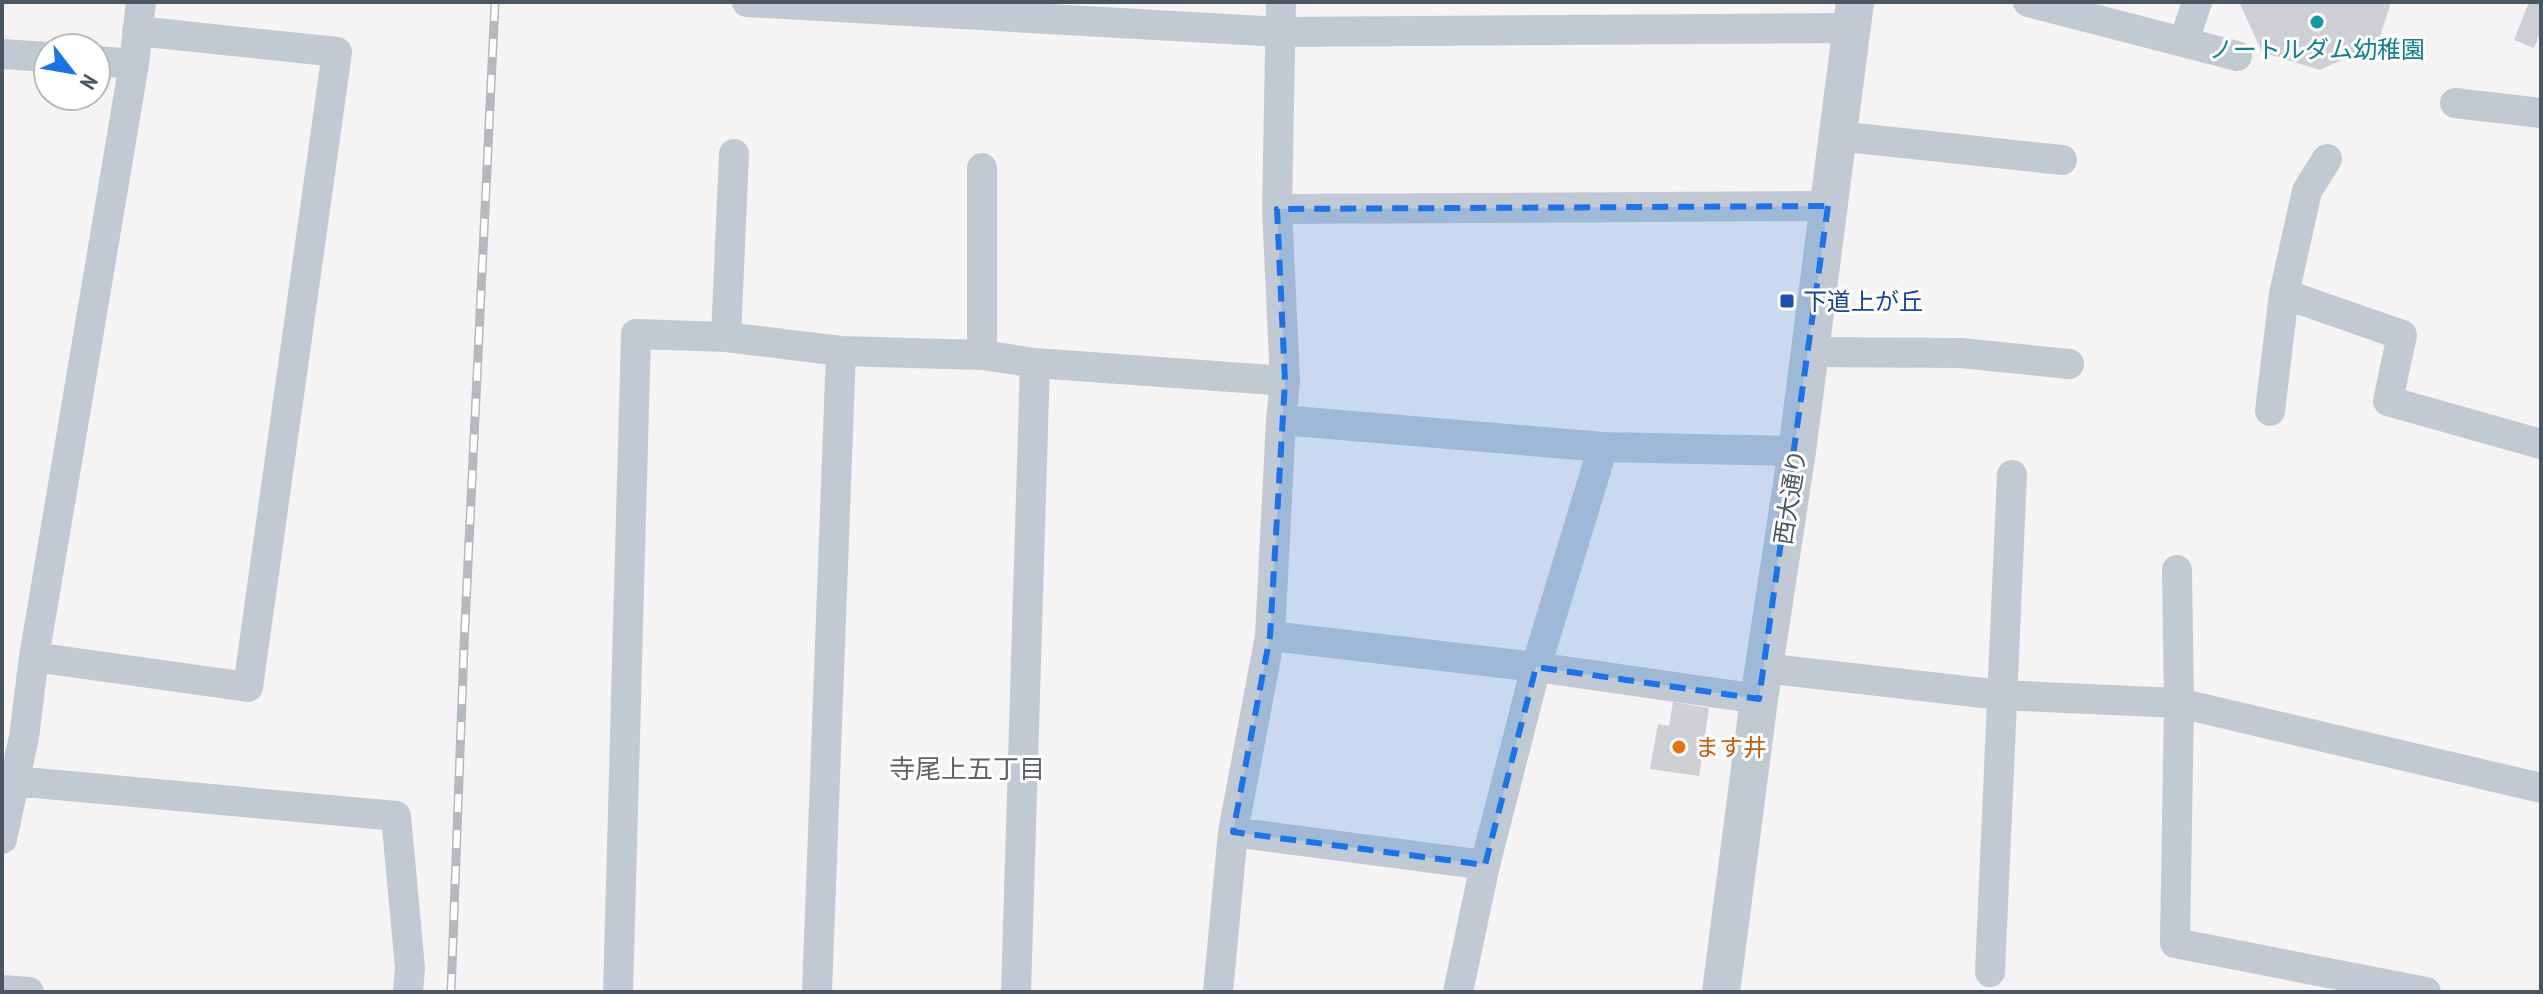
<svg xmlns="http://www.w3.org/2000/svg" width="2543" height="994" viewBox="0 0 2543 994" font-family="'PT Sans Narrow','Noto Sans JP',sans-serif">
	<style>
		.building { fill: #cdcfd5 }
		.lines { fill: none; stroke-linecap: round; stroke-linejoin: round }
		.minor { stroke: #c1cad2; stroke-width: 30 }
		.tertiary { stroke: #c1cad2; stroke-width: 38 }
		.rail-casing { stroke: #b5b8bd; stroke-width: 9 }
		.rail { stroke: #fff; stroke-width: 6; stroke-dasharray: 18; stroke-linecap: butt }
		.marked { fill: #1a73e8; fill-opacity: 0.2; stroke: #1a73e8; stroke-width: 6; stroke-dasharray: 16 10; stroke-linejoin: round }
		.culture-dot { fill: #0f9aa8; stroke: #fff; stroke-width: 3 }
		.transit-dot { fill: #1a4fb4; stroke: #fff; stroke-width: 3 }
		.food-dot { fill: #e8710a; stroke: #fff; stroke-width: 3 }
		.labels { text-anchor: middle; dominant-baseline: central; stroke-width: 6; stroke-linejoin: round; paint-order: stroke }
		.culture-label { font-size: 24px; fill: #0d838f; stroke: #fff }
		.transit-label { font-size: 24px; fill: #164399; stroke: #fff; text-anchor: start }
		.street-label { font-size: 24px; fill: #4a5661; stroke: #fff }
		.food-label { font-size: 24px; fill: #c56008; stroke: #fff; text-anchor: start }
		.neighbourhood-label { font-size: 26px; fill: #5f6368; stroke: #fff }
	</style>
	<rect width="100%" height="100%" fill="#f5f3f3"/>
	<!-- building -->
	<path class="building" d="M2239,2H2391L2378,43L2320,70L2262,52Z
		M2529,2H2541V31L2534,48L2514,40Z
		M1673,702L1709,708L1699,776L1650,769L1658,724L1669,726Z"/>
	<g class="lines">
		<!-- minor -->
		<path class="minor" d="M747,2L1281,32L1850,28
			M2028,2L2237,56
			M2184,41L2197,2
			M2,54L48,57
			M96,61L134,64
			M2455,103L2541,113
			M1837,136L2062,160
			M982,168V355
			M1277,209L1828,206
			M2284,294L2402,335L2388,401L2541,444
			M726,337L734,154
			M1810,352L1961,353L2069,364
			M2270,411L2284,294L2307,191L2327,159
			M1281,420L1603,447L1797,451
			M2177,570L2179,703L2175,943L2426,992
			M1270,636L1536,667L1759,699
			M34,657L248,687L337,52L137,31
			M1764,668L2001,695L2179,703L2541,788
			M14,781L396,816L410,968L408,992
			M1233,832L1485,865
			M2,839L24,737L34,657L134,64L141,2
			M1990,972L2012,475
			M2,990L29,992
			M618,992L636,334L726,337L841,351L982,355L1035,363L1285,381
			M817,992L841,351
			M1016,992L1035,363
			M1218,992L1233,832L1270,636L1281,420L1285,381L1277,209L1281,2
			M1458,992L1485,865L1536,667L1603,447"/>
		<!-- tertiary -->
		<path class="tertiary" d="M1721,992L1759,699L1797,451L1855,2"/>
		<!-- rail casing -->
		<g class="rail-casing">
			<path id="rail" d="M451,992L464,646L495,2"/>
		</g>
		<!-- rail -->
		<use href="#rail" class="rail"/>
	</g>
	<!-- marked area -->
	<path class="marked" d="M1828,206L1759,699L1536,667L1485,865L1233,832L1270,636L1285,381L1277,209Z"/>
	<!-- markers -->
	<circle class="culture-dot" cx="2317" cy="22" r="8"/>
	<rect class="transit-dot" x="1779" y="293" width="16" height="16" rx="4"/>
	<circle class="food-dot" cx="1679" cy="747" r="8"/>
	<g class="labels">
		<!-- culture labels -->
		<g class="culture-label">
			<text x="2317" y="49">ノートルダム幼稚園</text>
		</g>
		<!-- transit labels -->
		<g class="transit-label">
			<text x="1803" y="301">下道上が丘</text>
		</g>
		<!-- street labels -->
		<g class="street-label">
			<text transform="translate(1790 497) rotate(-81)">西大通り</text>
		</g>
		<!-- food labels -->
		<g class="food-label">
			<text x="1695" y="747">ます井</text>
		</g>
		<!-- neighbourhood labels -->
		<g class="neighbourhood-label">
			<text x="967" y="768">寺尾上五丁目</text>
		</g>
	</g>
	<!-- border -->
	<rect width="2543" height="994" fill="none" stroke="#4a5661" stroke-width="8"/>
	<!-- north arrow -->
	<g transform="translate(72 72) rotate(121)"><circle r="38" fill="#ffffff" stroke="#b7bbc0" stroke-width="2"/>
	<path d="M0-6L14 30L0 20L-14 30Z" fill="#1a73e8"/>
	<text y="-12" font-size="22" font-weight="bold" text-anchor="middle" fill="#4a5661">N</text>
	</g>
</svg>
